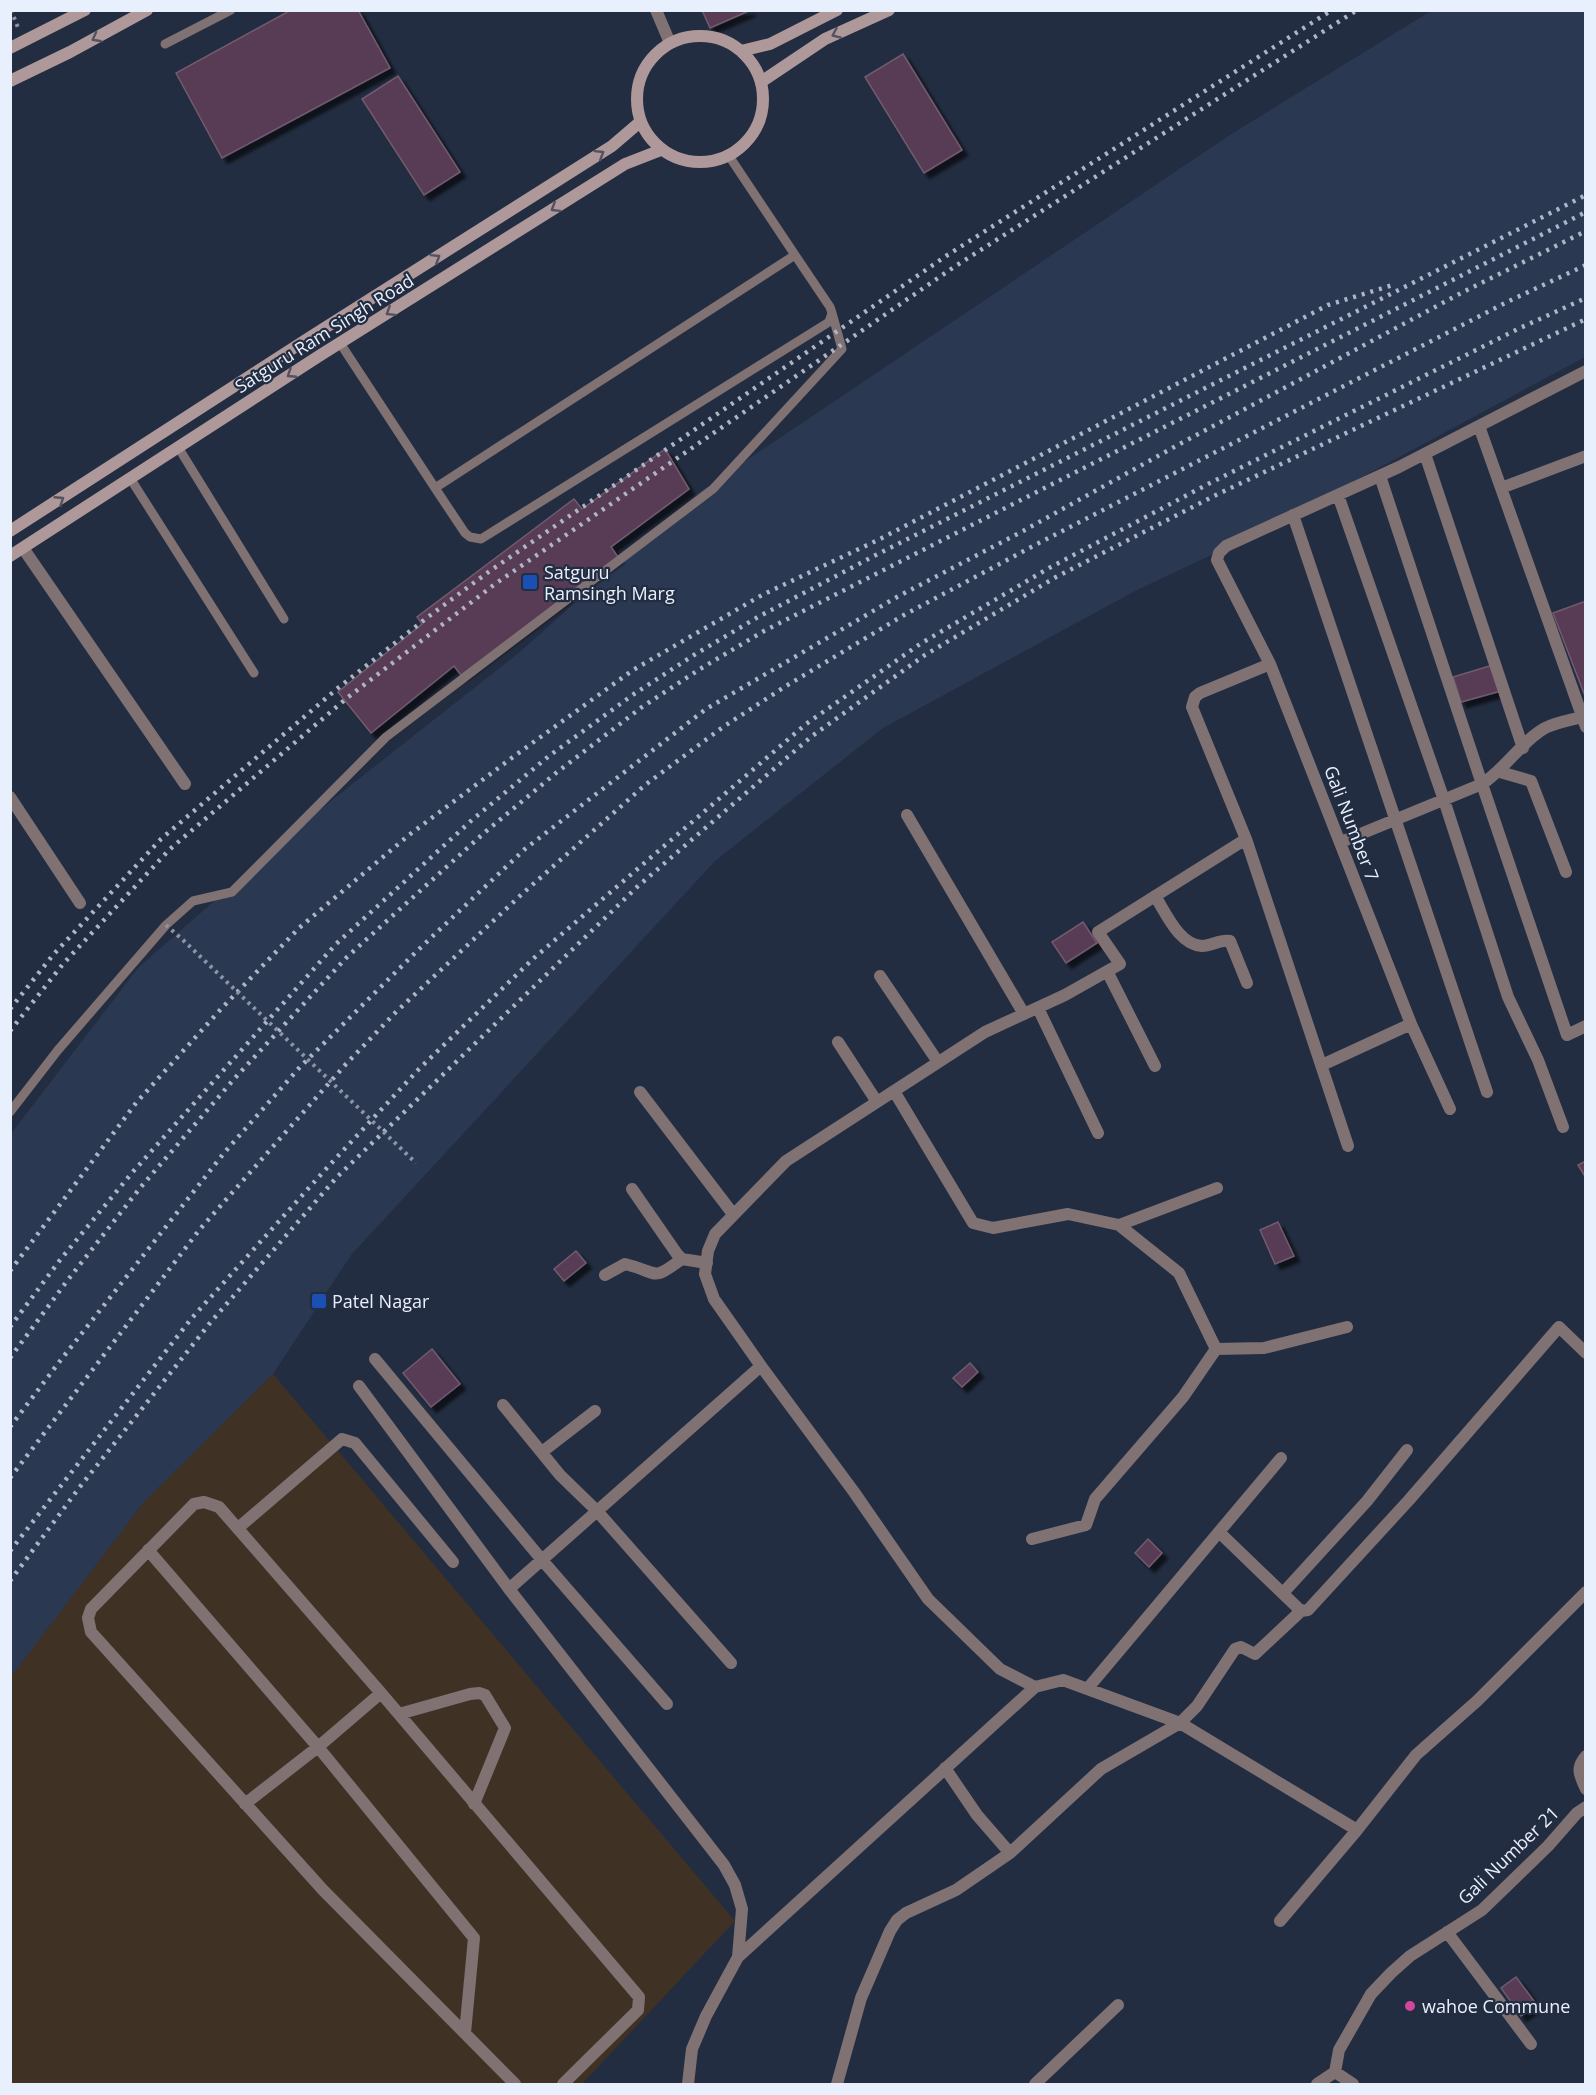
<svg xmlns="http://www.w3.org/2000/svg" width="1596" height="2095" viewBox="0 0 1596 2095" font-family="'Open Sans',sans-serif">
	<style>
		.built { fill: #2b3852 }
		.industrial { fill: #403125 }
		.building { fill: #583b54; stroke: #715b6d; stroke-width: 1.5; filter: url(#shadow) }
		.lines { fill: none; stroke-linecap: round; stroke-linejoin: round }
		.path { stroke: #8d95a5; stroke-width: 4; stroke-dasharray: 3 4.5; stroke-linecap: butt }
		.lane { stroke: #807273; stroke-width: 9 }
		.street { stroke: #807273; stroke-width: 12 }
		.secondary { stroke: #af989a; stroke-width: 12 }
		.rail { stroke: #aeb6c5; stroke-width: 4.5; stroke-dasharray: 3 6; stroke-linecap: butt }
		.path-bridge { stroke: #8d95a5; stroke-width: 4; stroke-dasharray: 3 4.5; stroke-linecap: butt }
		.oneway { stroke: #545260 }
		.transit-dot { fill: #1a4fb4; stroke: #232d41; stroke-width: 2 }
		.hotel-dot { fill: #d1479c; stroke: #232d41; stroke-width: 2 }
		.labels { text-anchor: middle; dominant-baseline: central; stroke-width: 4.5; stroke-linejoin: round; paint-order: stroke }
		.street-label { font-size: 18px; fill: #e9f0fd; stroke: #232d41 }
		.poi-label { font-size: 18px; fill: #e9f0fd; stroke: #232d41; text-anchor: start }
	</style>
	<defs>
		<filter id="shadow"><feDropShadow dx="5.5" dy="5.5" stdDeviation="1.5" flood-color="#0009"/></filter>
	</defs>
	<rect width="100%" height="100%" fill="#232d41"/>
	<!-- built -->
	<path class="built" d="M1431,11H1585V357L1258,533L1137,590L883,728L715,861L351,1255L273,1374L144,1502L11,1678L10,1135L138,968L303,823L521,651L698,493L1230,135Z"/>
	<!-- industrial -->
	<path class="industrial" d="M273,1374L735,1921L582,2084H11L10,1678L144,1502Z"/>
	<!-- building -->
	<path class="building" d="M291,10H358L390,68L222,158L176,73Z
		M702,10H751L710,28Z
		M903,54L962,150L924,173L865,77Z
		M398,76L460,172L424,195L362,99Z
		M665,449L689,489L611,547L618,557L461,675L454,666L371,733L338,692L422,624L417,617L574,499L582,509Z
		M1586,601V696H1585L1553,613Z
		M1493,665L1501,691L1461,702L1453,677Z
		M1083,922L1097,943L1066,963L1052,942Z
		M1586,1161V1178L1578,1165Z
		M1278,1222L1294,1256L1275,1264L1260,1230Z
		M576,1251L586,1263L564,1281L554,1269Z
		M432,1349L460,1384L431,1407L403,1373Z
		M970,1363L978,1372L962,1387L953,1378Z
		M1148,1539L1162,1553L1149,1567L1135,1553Z
		M1516,1977L1537,2005L1521,2016L1501,1988Z"/>
	<g class="lines">
		<!-- path -->
		<path class="path" d="M11,10L19,30"/>
		<!-- lane -->
		<path class="lane" d="M165,44L231,10
			M340,343L435,488L795,255L729,156
			M178,447L284,619
			M130,478L254,673
			M435,488L465,533L470,537L481,539L829,322L832,313L830,307L795,255
			M10,1112L58,1050L166,925L193,901L232,892L386,737L713,489L842,349L832,313"/>
		<!-- street -->
		<path class="street" d="M656,10L670,43
			M1479,426L1586,727
			M1425,454L1523,748
			M1380,476L1482,784L1567,1035L1586,1026
			M1501,488L1586,456
			M1338,495L1444,800L1508,997L1538,1060L1563,1127
			M1293,515L1487,1092
			M23,548L185,784
			M1500,772L1531,781L1566,872
			M10,797L80,903
			M907,815L1024,1014
			M1246,839L1348,1146
			M1341,842L1482,784C1505,769 1523,740 1545,728C1557,722 1572,720 1586,716
			M1155,896C1166,913 1179,945 1202,946C1212,946 1220,939 1230,941L1247,983
			M1107,971L1155,1066
			M880,976L938,1062
			M1038,1008L1098,1133
			M838,1042L877,1102
			M1322,1065L1411,1024
			M894,1091L973,1223L993,1228L1068,1214L1119,1225L1179,1273L1216,1349L1264,1348L1347,1327
			M640,1092L733,1214
			M1450,1109L1411,1024L1270,664L1217,560L1219,553L1226,546L1399,467L1586,371
			M632,1189L677,1254L682,1259L707,1263
			M1119,1225L1217,1188
			M605,1275L625,1264C660,1272 649,1283 682,1259
			M375,1359L542,1560L667,1704
			M359,1386L509,1589
			M503,1405L560,1475L597,1511L731,1663
			M542,1452L595,1411
			M238,1528L342,1439L355,1443L453,1562
			M1219,1532L1301,1611L1308,1610L1409,1500L1559,1327L1586,1353
			M1032,1539L1086,1525L1095,1499L1183,1397L1216,1349
			M148,1550L318,1747L474,1938L465,2033
			M1283,1593L1367,1501L1407,1450
			M1301,1611L1255,1654L1241,1647L1235,1649L1197,1706L1180,1723L1357,1830
			M1088,1688L1281,1458
			M399,1714L470,1694L479,1693L485,1695L505,1728L474,1804
			M1586,1756C1575,1768 1580,1776 1586,1789
			M945,1768L977,1815L1010,1853
			M245,1804L318,1747L381,1693
			M1280,1921L1357,1830L1416,1755L1477,1701L1586,1592
			M1447,1932L1531,2044
			M738,1957L1035,1687L1000,1669L928,1599L854,1492L761,1366
			M1335,2072L1353,2084
			M515,2084L323,1890L91,1632L88,1618L91,1609L194,1504L204,1502L219,1507L381,1693L639,1997L638,2010L563,2084
			M688,2084L692,2049L706,2016L738,1957L742,1909L735,1885L724,1865L509,1589L761,1366L714,1299L705,1274L708,1251L715,1234L786,1161L985,1032L1065,995L1120,964L1098,932L1246,839L1192,707L1195,697L1200,693L1270,664
			M837,2084L861,1998L890,1931L897,1920L906,1913L956,1890L1010,1853L1101,1769L1180,1723L1063,1680L1035,1687
			M1035,2084L1118,2005
			M1317,2084L1335,2072L1339,2050L1371,1994L1391,1973L1410,1956L1482,1910L1548,1846L1577,1813L1586,1807"/>
		<!-- secondary -->
		<path class="secondary" d="M637 99a63 63 0 1 1 126 0a63 63 0 1 1-126 0Z
			M10,48L85,10
			M741,51L770,44L837,10
			M10,81L70,52L147,10
			M761,82L825,39L889,10
			M10,531L312,336L612,146L640,122
			M10,556L319,356L625,164L661,150"/>
		<!-- rail -->
		<path class="rail" d="M10,1009L53,955L161,839L338,688L428,617L487,573L946,256L1332,10
			M10,1031L63,964L170,849L347,698L495,584L954,267L1357,10
			M10,1271L136,1103L221,1009L299,928L409,835L513,757L633,670L762,595L880,539L1328,305L1396,284
			M10,1327L60,1260L131,1174L336,944L472,820L549,756L634,694L694,655L758,617L874,556L1586,195
			M10,1358L67,1281L140,1188L235,1078L347,957L484,833L556,773L642,707L700,669L764,631L1586,212
			M10,1427L60,1361L224,1153L300,1067L417,951L525,849L706,709L897,597L1023,531L1176,446L1463,292L1586,231
			M10,1478L200,1229L346,1064L396,1012L522,894L645,785L723,727L786,686L904,615L1035,545L1509,301L1586,265
			M10,1551L191,1319L325,1170L419,1069L534,958L806,724L920,644L1049,568L1210,483L1520,328L1586,298
			M10,1581L79,1488L210,1323L337,1177L637,887L812,736L925,655L1056,577L1216,495L1586,319"/>
		<!-- path-bridge -->
		<path class="path-bridge" d="M166,925L183,940L416,1163"/>
	</g>
	<!-- one-way arrows -->
	<defs><path id="oneway-chevron" d="M-2-3.5L2.5 0L-2 3.5" fill="none" stroke-width="1.6" stroke-linecap="round" stroke-linejoin="round" transform="scale(1.5)"/></defs>
	<g class="oneway">
		<use href="#oneway-chevron" transform="translate(836 34) rotate(156)"/>
		<use href="#oneway-chevron" transform="translate(96 38) rotate(152)"/>
		<use href="#oneway-chevron" transform="translate(600 154) rotate(-32)"/>
		<use href="#oneway-chevron" transform="translate(555 208) rotate(148)"/>
		<use href="#oneway-chevron" transform="translate(436 258) rotate(-32)"/>
		<use href="#oneway-chevron" transform="translate(390 312) rotate(148)"/>
		<use href="#oneway-chevron" transform="translate(291 374) rotate(147)"/>
		<use href="#oneway-chevron" transform="translate(60 500) rotate(-33)"/>
	</g>
	<!-- markers -->
	<g class="transit-dot">
		<rect x="522" y="574" width="16" height="16" rx="3"/>
		<rect x="311" y="1293" width="16" height="16" rx="3"/>
	</g>
	<circle class="hotel-dot" cx="1410" cy="2006" r="6"/>
	<g class="labels">
		<!-- street labels -->
		<g class="street-label">
			<text transform="translate(324 333) rotate(-32)">Satguru Ram Singh Road</text>
			<text transform="translate(1352 823) rotate(69)">Gali Number 7</text>
			<text transform="translate(1508 1855) rotate(-44)">Gali Number 21</text>
		</g>
		<!-- poi labels -->
		<g class="poi-label">
			<text x="544" y="572">Satguru<tspan x="544" dy="21">Ramsingh Marg</tspan></text>
			<text x="332" y="1301">Patel Nagar</text>
			<text x="1422" y="2006">wahoe Commune</text>
		</g>
	</g>
	<!-- border -->
	<rect width="1596" height="2095" fill="none" stroke="#e9f0fd" stroke-width="24"/>
</svg>
